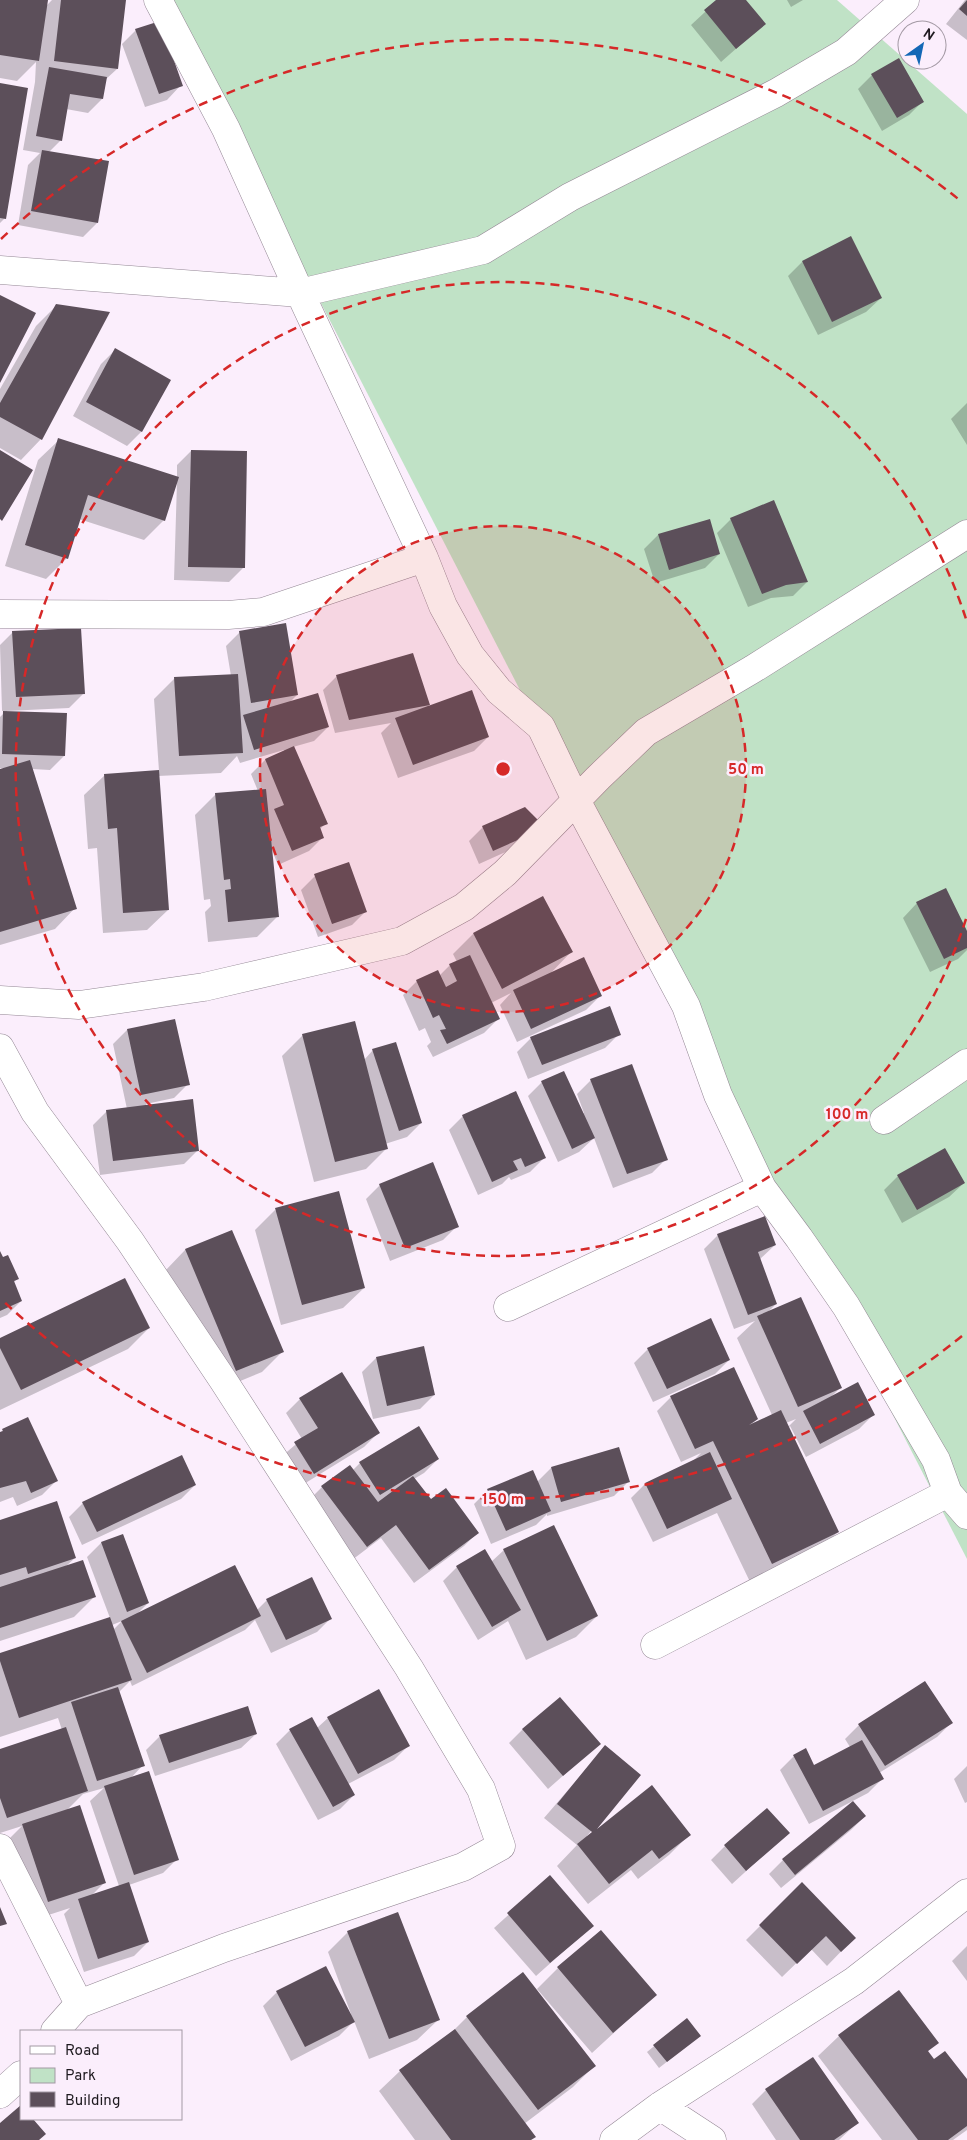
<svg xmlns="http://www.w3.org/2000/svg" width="967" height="2140" viewBox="0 0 967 2140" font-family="Overpass,sans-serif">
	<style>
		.green { fill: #c0e2c6 }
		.shadow { fill: #0003; fill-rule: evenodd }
		.building { fill: #5c4f5a }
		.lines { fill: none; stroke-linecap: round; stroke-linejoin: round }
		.street-casing { stroke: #948895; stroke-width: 29 }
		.street { stroke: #fff; stroke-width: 28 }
		.ring { fill: none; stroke: #d62828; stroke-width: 2.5; stroke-dasharray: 9 6 }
		.centre { fill: #d62828; stroke: #fbeefc; stroke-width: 2.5 }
		.ring-label { font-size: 15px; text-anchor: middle; font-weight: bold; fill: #d62828; stroke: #fbeefc; stroke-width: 5; stroke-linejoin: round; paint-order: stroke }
	</style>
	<rect width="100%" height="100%" fill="#fbeefc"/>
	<!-- green -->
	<path class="green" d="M165,0H837L967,114V1559Z"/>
	<!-- shadow -->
	<path class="shadow" d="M0,0H47L46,6L52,0H125L117,69L105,80L102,99L88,113L66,109L61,140L49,152L97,223L83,237L18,225L28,165L40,153L23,150L35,82L36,62L17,81L0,78Z
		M718,0H745L764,24L721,62L691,25Z
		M787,0H803L791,7Z
		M965,0H967V40L946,24Z
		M136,30L181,85L167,100L145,107L122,44Z
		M872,75L923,101L909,115L882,131L858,89Z
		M0,84L5,218L0,223Z
		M802,262L881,298L866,312L818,335L788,276Z
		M57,305L41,439L21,460L0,448V389L36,326Z
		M115,350L170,380L141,432L127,446L73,416L101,364Z
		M967,403V445L951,419Z
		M59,440L177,477V465L191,451L243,568L229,582L174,580L177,482L164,520L144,540L79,519L66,559L46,579L5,566L38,460Z
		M731,519L807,582L793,596L771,598L748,607L717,533Z
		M658,535L719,554L705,568L655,583L644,549Z
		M13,632L83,694L69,708L7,711V713L64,756L50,770L32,769L75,908L55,929L0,945V770L6,768H0V717L6,711H2L0,645Z
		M240,632L297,695L289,703L328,727L314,741L293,747L326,823L319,830L323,837L309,851L278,865L271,848L277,917L257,937L208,942L205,912L211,906L210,899L204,900L195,815L216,794L258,791L251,774L265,760L284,752V750L240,763L237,756L221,773L158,776L168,910L147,930L103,933L97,848L88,849L84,795L105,775L159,771L154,699L174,679L231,676L226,646Z
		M412,654L429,706L488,737L474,751L398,778L381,733L391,723L335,733L323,690L337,676Z
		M525,809L521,845L479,864L469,841L483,827Z
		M315,876L366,911L352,925L318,937L301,890Z
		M917,903L967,934V950L958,959L930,972L903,918Z
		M473,934L571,952L549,975L600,996L586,1010L517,1042L500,1005L511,993L491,1003L498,1019L484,1033L433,1057L427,1046L431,1042L425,1028L419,1031L403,995L417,981L439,976L450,965L457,962L453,954Z
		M174,1020L188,1084L174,1098L146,1104V1106L198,1150L184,1164L100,1175L93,1125L107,1111L127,1109L113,1044L127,1030Z
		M619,1034L605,1048L528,1079L517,1052L531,1038Z
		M303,1035L364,1060L373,1050L421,1123L407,1137L385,1144L386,1149L366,1169L314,1182L282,1056Z
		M591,1080L666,1159L652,1173L613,1188L594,1138L579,1152L558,1162L528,1096L542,1082L582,1114L584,1113L577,1094Z
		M463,1116L544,1158L530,1172L511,1180L509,1177L502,1184L478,1195L449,1130Z
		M945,1150L964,1183L949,1197L902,1223L884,1190L898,1176Z
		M380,1185L457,1226L443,1240L390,1261L366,1199Z
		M275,1210L364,1288L343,1308L281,1325L255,1230Z
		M231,1232L282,1352L262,1372L216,1391L165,1271L185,1250Z
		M718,1235L775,1245L759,1260L776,1304L767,1313L841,1387L832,1396L873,1415L859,1429L806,1457L790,1426L788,1428L838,1532L817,1552L751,1584L717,1513L653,1542L631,1498L645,1484L693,1461L701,1453L681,1462L657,1411L671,1397L757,1419L753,1423L772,1415L737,1338L755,1321L734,1329L704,1249ZM796,1419L788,1427L786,1423Z
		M0,1254L17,1279L13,1283L21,1301L7,1315L0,1318Z
		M149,1328L128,1349L0,1410V1340Z
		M648,1349L729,1360L715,1374L653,1402L634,1363Z
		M376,1358L434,1395L420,1409L373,1419L362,1372Z
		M300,1399L378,1433L364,1447L299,1487L281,1457L302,1439L286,1413Z
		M3,1430L56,1481L42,1495L17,1506L13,1497L0,1502V1433Z
		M438,1459L424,1473L414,1479L430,1501L478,1532L464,1546L414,1583L381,1538L352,1560L308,1501L322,1487L352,1471L360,1463Z
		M551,1468L628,1482L614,1496L547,1516V1514L536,1525L491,1544L474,1504L488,1490L537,1482Z
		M195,1485L181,1499L82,1545L69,1517L83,1503Z
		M0,1521L75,1558L65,1567L94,1597L74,1617L0,1641Z
		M123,1535L148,1603L137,1614L256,1611L267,1600L331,1618L317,1632L271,1653L255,1620L245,1630L132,1686L130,1681L119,1692L143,1765L130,1779L177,1859L163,1873L129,1885L148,1942L134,1956L84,1972L64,1914L70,1908L27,1922L2,1846L22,1826L0,1833V1750L62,1730L58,1718L0,1737V1655L110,1618L87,1557L101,1543ZM122,1621L113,1630L112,1625ZM104,1788L90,1801L119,1886L92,1895L105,1882L66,1811L83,1794Z
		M504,1550L597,1616L576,1637L526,1660L508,1621L478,1640L443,1581L457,1567L491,1562Z
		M328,1718L408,1746L394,1760L348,1784L354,1795L340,1809L318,1820L276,1744L290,1730L317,1728Z
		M951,1723L937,1737L879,1773L882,1779L868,1793L809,1824L780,1770L794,1756L814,1767L850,1747L845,1739L859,1725Z
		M523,1729L599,1744L548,1789L509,1743Z
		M256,1734L241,1748L155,1776L146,1750L160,1736Z
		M605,1747L591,1831L587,1836L588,1837L689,1835L669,1855L638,1879L631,1870L588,1904L557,1866L577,1845L544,1818Z
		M967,1766V1802L965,1803L954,1779Z
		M865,1816L851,1830L781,1888L769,1874L783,1860Z
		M788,1833L732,1884L711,1860L725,1846Z
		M550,1877L592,1926L536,1976L494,1928Z
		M802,1884L854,1938L827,1966L811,1949L782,1977L746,1940Z
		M601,1931L655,1995L592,2053L537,1989L558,1968Z
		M348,1932L438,2020L417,2040L369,2059L354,2021L339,2036L291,2061L263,2006L277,1992L351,2014L328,1952Z
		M967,1946V1981L952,1961Z
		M467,2017L594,2066L573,2087L524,2124L531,2140H415L379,2091L400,2071L449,2035Z
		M687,2019L692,2042L659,2068L647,2052Z
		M839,2036L937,2043L927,2052L934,2061L967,2081V2130L953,2140H882L818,2056Z
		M766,2090L857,2123L839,2140H776L752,2104Z"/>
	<!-- building -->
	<path class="building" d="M0,0H48L39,61L0,55Z
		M61,0H126L118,69L54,61Z
		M716,0H746L766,24L736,49L704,10Z
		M967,0V16L959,9Z
		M160,21L183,86L159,94L135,29Z
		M899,58L924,102L897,118L871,74Z
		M49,67L107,77L103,99L70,94L62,141L36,136Z
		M0,83L28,88L6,219L0,218Z
		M42,150L109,161L98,223L31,211Z
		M851,236L882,298L832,322L802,261Z
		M0,295L36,313L0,383Z
		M56,304L110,312L42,440L0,417V403Z
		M115,348L171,380L142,432L86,402Z
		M58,438L179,477L165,521L88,495L68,559L25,545Z
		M0,450L33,470L2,521L0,519Z
		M191,450L247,451L245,568L188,567Z
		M774,500L808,582L786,585L762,594L730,518Z
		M710,519L720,554L669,570L658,534Z
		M286,623L298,695L251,703L239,631Z
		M81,628L85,694L16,697L12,631Z
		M413,653L430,705L349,720L336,675Z
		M238,674L243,753L179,756L174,677Z
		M472,690L489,737L413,765L395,718Z
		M318,693L329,727L254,750L243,715Z
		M3,711L67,713L65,756L2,754Z
		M294,746L328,824L320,827L324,838L292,851L274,809L284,805L265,759Z
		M30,760L77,909L0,932V769Z
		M159,770L169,910L123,913L117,828L108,829L104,774Z
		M266,789L279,917L228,922L225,890L231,889L230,879L224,880L215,793Z
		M525,807L538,820L536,832L493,851L482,826Z
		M349,862L367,912L332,924L314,874Z
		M946,888L967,931V948L944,959L916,902Z
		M543,896L573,952L502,989L473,933Z
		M470,955L500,1019L447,1044L440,1030L446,1029L439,1015L433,1018L416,980L438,970L446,987L457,981L449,964Z
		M584,957L602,996L531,1029L513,990Z
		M610,1006L621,1035L542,1065L530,1037Z
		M175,1019L190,1085L141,1095L127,1029Z
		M355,1021L388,1149L335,1162L302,1034Z
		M396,1042L422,1123L399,1131L372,1049Z
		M632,1064L668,1160L627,1174L590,1079Z
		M564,1071L595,1138L572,1149L541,1081Z
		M516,1091L546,1158L525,1167L521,1158L513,1161L518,1170L492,1182L462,1115Z
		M193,1099L199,1151L113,1161L106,1110Z
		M945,1148L965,1183L917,1210L897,1175Z
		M433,1162L459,1227L405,1248L379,1184Z
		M339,1191L365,1288L302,1305L275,1208Z
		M765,1216L776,1245L758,1252L777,1304L748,1315L717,1234Z
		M232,1230L284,1352L236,1371L185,1249Z
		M0,1251L3,1257L8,1255L19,1279L14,1281L22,1301L0,1311Z
		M125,1278L150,1328L21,1390L0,1348V1338Z
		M801,1297L842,1388L798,1407L757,1316Z
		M711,1318L730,1360L667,1389L647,1348Z
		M424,1346L435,1395L387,1406L376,1357Z
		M734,1367L758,1419L749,1425L781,1410L839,1532L772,1564L713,1441L695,1449L670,1396Z
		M342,1372L380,1433L314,1474L294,1442L318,1428L299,1398Z
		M858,1382L875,1415L820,1444L803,1411Z
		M28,1417L58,1481L31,1493L26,1481L0,1488V1432L3,1431L2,1429Z
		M419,1426L439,1459L380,1495L359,1462Z
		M619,1447L630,1482L561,1502L551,1467Z
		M710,1452L732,1499L667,1529L645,1483Z
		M182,1455L196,1485L97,1532L82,1502Z
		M350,1465L378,1502L413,1476L431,1499L446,1488L479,1533L429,1570L396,1525L367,1547L321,1486Z
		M533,1470L551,1511L506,1531L487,1489Z
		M57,1501L76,1558L28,1574L26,1567L0,1575V1520Z
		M554,1525L598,1616L547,1641L503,1549Z
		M123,1534L149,1603L127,1612L101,1542Z
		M485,1549L521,1610L492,1627L456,1566Z
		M83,1560L96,1597L0,1628V1587Z
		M235,1565L261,1616L147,1673L121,1621Z
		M312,1577L332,1619L286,1640L266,1599Z
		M110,1617L132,1680L19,1718L0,1661V1653Z
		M925,1681L953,1723L885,1766L858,1724Z
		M118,1687L145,1766L97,1781L71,1702Z
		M379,1689L410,1746L358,1774L327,1717Z
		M560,1697L601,1744L563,1776L522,1729Z
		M248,1706L257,1734L169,1763L159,1735Z
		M312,1717L355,1795L333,1807L289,1729Z
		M66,1727L88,1791L7,1818L0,1798V1749Z
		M862,1740L884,1779L823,1811L793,1755L806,1748L814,1765Z
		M605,1745L641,1775L597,1829L652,1785L691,1835L659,1859L652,1850L609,1884L577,1844L592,1832L557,1804Z
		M149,1771L179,1860L134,1875L104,1786Z
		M853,1801L866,1816L795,1875L782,1859Z
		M80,1805L106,1883L48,1902L22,1824Z
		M767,1808L790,1833L746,1871L724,1845Z
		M550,1875L594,1926L550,1963L507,1913Z
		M129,1882L149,1942L98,1959L78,1899Z
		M802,1882L856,1938L841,1952L826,1936L797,1964L759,1925Z
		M0,1907L7,1924L0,1926Z
		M398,1912L440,2020L389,2039L347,1931Z
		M601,1930L657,1995L613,2033L557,1967Z
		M326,1966L355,2022L305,2047L276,1991Z
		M523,1972L596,2066L538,2110L466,2016Z
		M899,1990L939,2043L928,2051L934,2059L945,2051L967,2079V2126L948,2140H918L838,2035Z
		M687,2018L701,2036L667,2062L653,2045Z
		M455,2029L536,2137L531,2140H451L399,2070Z
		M813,2057L859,2123L834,2140H800L765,2089Z
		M21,2105V2119H33L46,2134L39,2140H0V2123Z"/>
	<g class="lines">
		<!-- street casing -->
		<g class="street-casing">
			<path id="street" d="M158,0L226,129L300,293L424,558L443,606L470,655L499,691L541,727L576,800L686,1006L718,1095L762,1188L799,1238L846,1306L936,1460L948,1493L967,1515
				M0,270L300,293L483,250L570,197L776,93L846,52L905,0
				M0,614L228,615L263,612L424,558
				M0,1000L79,1005L204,987L402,941L464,907L505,873L598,778L646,732L753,669L967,534
				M0,1048L35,1112L130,1241L223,1380L409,1668L481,1789L501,1846L463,1867L224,1948L79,2004L55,2031
				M884,1120L967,1063
				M508,1307L762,1188
				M655,1645L948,1493
				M0,1848L79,2004
				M0,2094L21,2075
				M660,2106L712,2140
				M614,2140L660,2106L854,1981L967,1893"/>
		</g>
		<!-- street -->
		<use href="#street" class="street"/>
	</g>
	<!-- distance rings -->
	<circle cx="503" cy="769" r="243" fill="#d62828" fill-opacity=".12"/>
	<g class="ring">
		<circle cx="503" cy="769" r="243"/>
		<path d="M966 919A487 487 0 1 1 966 619"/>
		<path d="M962 1336A730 730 0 0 1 1 1299M1 239A730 730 0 0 1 962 202"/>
	</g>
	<circle cx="503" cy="769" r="8" class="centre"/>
	<g class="ring-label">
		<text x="746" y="774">50 m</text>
		<text x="847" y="1119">100 m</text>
		<text x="503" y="1504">150 m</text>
	</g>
	<!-- legend -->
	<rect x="20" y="2030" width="162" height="90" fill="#fbeefc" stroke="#a399a4"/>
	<rect x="30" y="2046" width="25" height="8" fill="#ffffff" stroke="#a399a4"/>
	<text x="65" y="2055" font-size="15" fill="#1e1a1f">Road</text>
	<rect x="30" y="2068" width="25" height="15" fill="#c0e2c6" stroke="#a399a4"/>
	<text x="65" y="2080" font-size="15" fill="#1e1a1f">Park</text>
	<rect x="30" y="2092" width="25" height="15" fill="#5c4f5a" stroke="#a399a4"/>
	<text x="65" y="2105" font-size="15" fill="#1e1a1f">Building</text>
	<!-- north arrow -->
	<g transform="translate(922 45) rotate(33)"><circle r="24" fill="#fbeefc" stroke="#a399a4"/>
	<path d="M0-4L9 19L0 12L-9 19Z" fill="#1368b6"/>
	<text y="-8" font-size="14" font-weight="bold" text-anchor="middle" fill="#1e1a1f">N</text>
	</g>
</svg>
